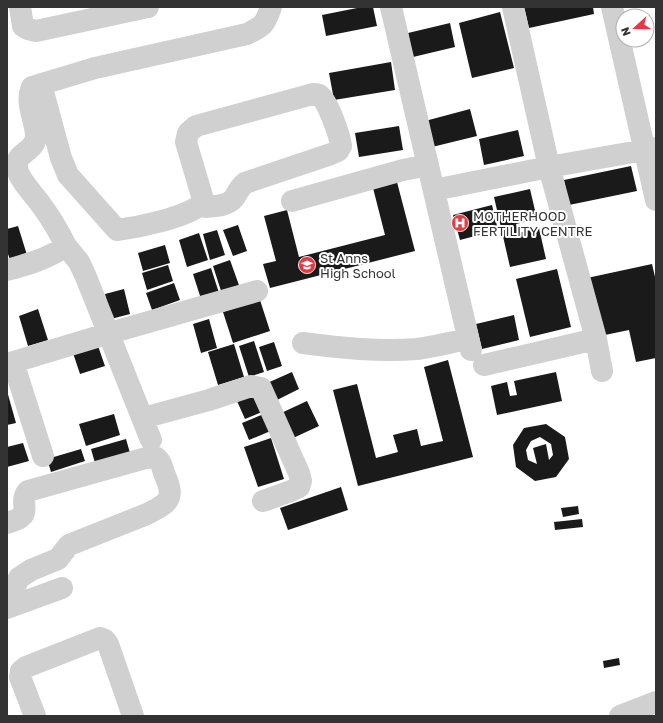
<svg xmlns="http://www.w3.org/2000/svg" width="663" height="723" viewBox="0 0 663 723" font-family="'Golos Text',sans-serif">
	<style>
		.building { fill: #1a1a1a; fill-rule: evenodd }
		.lines { fill: none; stroke-linecap: round; stroke-linejoin: round }
		.minor { stroke: #d0d0d0; stroke-width: 22 }
		.labels { text-anchor: middle; dominant-baseline: central; stroke-width: 4; stroke-linejoin: round; paint-order: stroke }
		.poi-label { font-size: 13px; fill: #333; stroke: #fff; text-anchor: start }
	</style>
	<rect width="100%" height="100%" fill="#fff"/>
	<!-- building -->
	<path class="building" d="M362,7H373L377,26L326,36L322,15Z
		M524,7H593L594,14L529,28Z
		M500,12L514,68L472,78L459,23Z
		M450,23L455,47L413,57L408,33Z
		M391,62L395,90L334,100L329,73Z
		M470,109L477,136L432,147L425,121Z
		M399,126L403,150L359,157L355,133Z
		M518,130L524,156L484,165L479,139Z
		M631,166L637,191L569,205L564,180Z
		M397,182L415,251L270,288L263,264L276,261L264,216L287,210L299,257L385,235L373,188Z
		M530,189L537,219L516,224L518,233L539,228L546,259L510,267L494,197Z
		M492,205L498,230L460,240L453,215Z
		M238,225L247,251L233,256L223,230Z
		M18,226L27,255L10,260L7,251V229Z
		M217,230L225,255L210,260L203,234Z
		M199,233L208,260L187,267L179,240Z
		M165,245L170,263L143,271L138,253Z
		M230,260L240,288L222,294L213,266Z
		M652,264L656,281V358L636,362L629,330L600,336L587,278Z
		M168,265L173,281L147,290L142,273Z
		M211,268L219,293L201,299L193,274Z
		M557,269L571,327L530,337L516,279Z
		M174,283L180,300L152,310L146,293Z
		M124,289L130,314L111,319L105,294Z
		M260,300L270,331L233,343L223,312Z
		M38,309L48,340L28,346L19,316Z
		M514,315L519,340L482,349L476,324Z
		M209,319L217,348L201,353L193,324Z
		M254,341L264,372L249,377L239,346Z
		M274,342L282,366L267,371L259,347Z
		M234,344L244,377L218,385L208,352Z
		M98,346L105,366L80,374L73,353Z
		M448,360L473,457L358,486L333,390L357,384L376,458L398,452L393,435L417,429L421,446L443,441L424,367Z
		M292,372L299,389L273,402L265,384Z
		M556,372L562,401L497,415L491,386L507,382L510,396L517,395L514,381Z
		M7,391L16,423L7,425Z
		M254,394L262,412L245,419L237,401Z
		M307,401L319,426L291,439L279,414Z
		M266,413L273,430L249,440L242,423Z
		M114,414L120,435L86,446L79,424Z
		M546,424L565,437L569,459L556,477L535,481L516,467L513,445L524,428ZM540,437L551,444L553,455L549,460L546,444L533,448L537,464L528,460L526,450L531,441Z
		M271,438L284,479L258,487L244,447Z
		M126,439L130,453L95,463L91,449Z
		M23,443L29,461L7,467V447Z
		M81,449L85,461L51,472L47,459Z
		M341,487L348,510L288,530L280,508Z
		M578,506L579,514L563,517L561,508Z
		M582,519L583,527L555,530L554,522Z
		M619,658L620,665L604,668L603,661Z"/>
	<g class="lines">
		<!-- minor -->
		<path class="minor" d="M20,7L23,26L28,29L36,31L148,7
			M391,7L471,350
			M513,7L549,167L596,339L602,371
			M612,7L656,200
			M41,84L61,158L68,175L117,230C140,227 184,218 202,204V196L186,142L188,133L196,126L313,94C315,94 318,94 319,95C328,101 340,136 341,146L338,151L331,154L245,183C239,188 238,192 234,198C228,206 215,206 206,207L202,204
			M434,190L549,167L656,148
			M292,201L403,170L428,165
			M66,246C59,232 51,218 42,206C35,195 16,178 17,165C17,151 36,152 36,135C35,119 25,103 32,87L95,68L247,34C263,26 265,25 271,7
			M7,270C29,264 47,259 66,246L79,262L86,277L151,440
			M303,343C341,348 379,352 417,349C434,347 451,342 468,339
			M13,362L43,456
			M7,364L110,333L257,291
			M484,365L596,339
			M143,418L209,400L251,386L261,388L299,473L301,481L299,487L291,491L263,501
			M7,523C12,521 19,520 22,516C28,510 20,499 28,491L146,458L155,457C161,461 162,466 164,473C175,498 171,502 147,514L69,545L58,559L31,570L19,578L16,584L7,591
			M7,608L62,588
			M35,716L20,677L21,671L26,667L100,638L105,640L108,644L133,716
			M620,716L656,702"/>
	</g>
	<!-- icons -->
	<defs>
		<g id="hospital-disc" transform="scale(0.9)"><circle r="9.5" fill="#e63946" stroke="#fff"/><path d="M-5-5h3v3.5h4V-5h3V5h-3V1.5h-4V5h-3Z" fill="#fff"/></g>
		<g id="school-disc" transform="scale(0.9)"><circle r="9.5" fill="#e63946" stroke="#fff"/><path d="M0-5L7-2L0 1L-7-2ZM-4 1L0 2.5L4 1V4Q0 6-4 4Z" fill="#fff"/></g>
	</defs>
	<g fill-rule="evenodd">
		<use href="#hospital-disc" x="460" y="223"/>
		<use href="#school-disc" x="307" y="265"/>
	</g>
	<g class="labels">
		<!-- poi labels -->
		<g class="poi-label">
			<text x="473" y="216">MOTHERHOOD<tspan x="473" dy="15">FERTILITY CENTRE</tspan></text>
			<text x="320" y="258">St Anns<tspan x="320" dy="15">High School</tspan></text>
		</g>
	</g>
	<!-- border -->
	<rect width="663" height="723" fill="none" stroke="#333333" stroke-width="16"/>
	<!-- north arrow -->
	<g transform="translate(635 28) rotate(249)"><circle r="19" fill="#ffffff" stroke="#adadad"/>
	<path d="M0-3L7 15L0 10L-7 15Z" fill="#e63946"/>
	<text y="-6" font-size="11" font-weight="bold" text-anchor="middle" fill="#333333">N</text>
	</g>
</svg>
